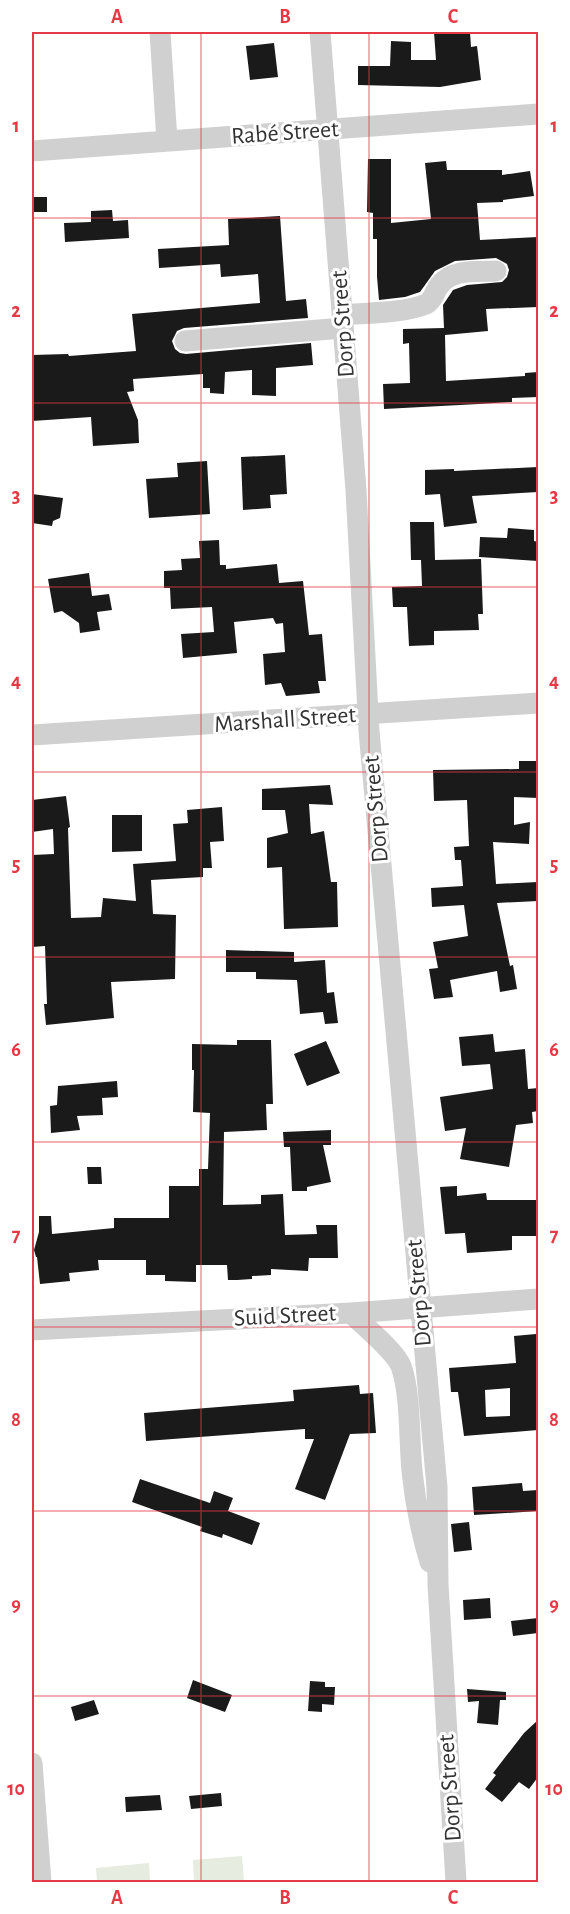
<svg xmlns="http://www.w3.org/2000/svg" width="570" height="1914" viewBox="0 0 570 1914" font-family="'Alegreya Sans',sans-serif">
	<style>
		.green { fill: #e6ecdf }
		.building { fill: #1a1a1a; fill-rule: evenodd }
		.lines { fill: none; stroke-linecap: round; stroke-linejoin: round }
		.minor { stroke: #d0d0d0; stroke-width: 21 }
		.grid { fill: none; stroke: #e63946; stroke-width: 1.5; stroke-opacity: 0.55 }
		.labels { text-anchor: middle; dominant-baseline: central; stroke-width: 6; stroke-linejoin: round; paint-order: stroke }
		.street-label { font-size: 24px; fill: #333; stroke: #fff }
		.neatline { fill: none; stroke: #e63946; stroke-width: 2 }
		.grid-label { font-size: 20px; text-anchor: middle; font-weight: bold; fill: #e63946 }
	</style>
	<rect width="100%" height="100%" fill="#fff"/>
	<!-- green -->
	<path class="green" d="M242,1856L244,1882H194L193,1860Z
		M149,1863L150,1882H97L96,1868Z"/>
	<!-- building -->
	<path class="building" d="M434,32H470L471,47L477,46L481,80L440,87L358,85V66H390L391,41L411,42V60H436Z
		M274,43L278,77L250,80L246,46Z
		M368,159H391V223L431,219L425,163L446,161L447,170H502V175L530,171L534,196L503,200V202L477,203L480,240L538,237V307L486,309L488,331L445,335L446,381L525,376V373L538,372V397L512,398V402L479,404L384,409L383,384L410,383L409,343L403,344V329L444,328L443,305L453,290L467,285L502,282L507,277L509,270L507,264L496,258L455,261L435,271L420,292L405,297L379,300L377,277V239H373V213L367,212Z
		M32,197H47V212H32Z
		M112,210L113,221L128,220L129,238L65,242L64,223L91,222V211Z
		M280,216L286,301L306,299L308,318L184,328L177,331L172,341L175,349L180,353L186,354L311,343L313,365L276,368V396L252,395V370L225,372L224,394L210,393V388H203V374L133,379L134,391L127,392L138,420L139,443L93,446L91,417L32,421V355L68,354L69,356L136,351L132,314L260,303L258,274L221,277L220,264L159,268L158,249L229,245L228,219Z
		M285,455L287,494L270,495L271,508L243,510L241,457Z
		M207,461L210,514L149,518L146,479L178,477L177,463Z
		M538,467V492L472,496L477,523L444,527L440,494L425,495V470L454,469V471Z
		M32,494L63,498L60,518L53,521L52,526L32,523Z
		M410,522H434L435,560L481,559L483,614H478L479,630L434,631V645L409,646L407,607H393L392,587L422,586L421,560H411Z
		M508,528L534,530V541L538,542V561L479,557L480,537L507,538Z
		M219,540L220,565H226V569L277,564L279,583L303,581L309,635L322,634L326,681H318L320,693L286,696L281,683L265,685L263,654L285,652L283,623L276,624L273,618L234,622L237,653L183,658L181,634L214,632L212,607L171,609L170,588H164V571L182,570L181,559L200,558L199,541Z
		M89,573L92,596L109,594L112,610L97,612L100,630L80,633L79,623L62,611L54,613L48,579Z
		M519,761H538V798L514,797V825L530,822L529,844L493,842L496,884L538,882V901L497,903L510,966L513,965L517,989L500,992L497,971L450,980L453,997L434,999L429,969L438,968L433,942L468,936L464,905L432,907L431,888L463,886L461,860H455L454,847L469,846L467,800L434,801L433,770L519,769Z
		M330,785L333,805L309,804L311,834L324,831L331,882H337L338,927L284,929L282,867L267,868V838L288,833L285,810H262V789Z
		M66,796L70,827L68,828L71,918L101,917L103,898L136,901L133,864L176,861L173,824L188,823L187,810L222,807L224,841L210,842L212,868H203V877L151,880L153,914L176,915L175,979L111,982L114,1018L46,1025L44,1004H47L45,946L32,947V855L54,854L53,829L32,832V800Z
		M112,815H142V851L112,852Z
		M226,950L294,952V962L325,960L327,993L334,992L338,1023L325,1024L323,1012L300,1014L297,980L256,979V972H226Z
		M493,1034L495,1052L525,1049L528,1089L538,1088V1111L532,1112L533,1123L516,1125L509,1167L460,1159L466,1128L445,1131L440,1097L493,1089L490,1064L462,1066L459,1037Z
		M237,1040H271L273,1104H266L267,1130L224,1132L223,1205L261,1204V1195L283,1194L285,1235L317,1234L316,1225H337L338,1258H309L308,1271L271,1269V1275L252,1276V1279L237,1280H228L227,1265H196V1282L165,1281V1275H146V1260H98L99,1270L69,1273L70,1281L40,1284L37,1257H36L34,1250L39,1232V1216H51L52,1234L114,1228V1218H169V1186H199V1169H208L210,1113L193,1112L194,1070H192V1044L237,1045Z
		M326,1041L340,1073L307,1086L294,1054Z
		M117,1081L118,1097L102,1098L103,1115L77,1116L80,1130L51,1133L50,1106L57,1105L58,1086Z
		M331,1130V1145H323L331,1182L307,1187V1191H292L290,1147H284L283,1132Z
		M87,1167H101L102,1184H88Z
		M457,1186V1196L486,1193L487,1200H538V1236H512V1250L467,1253L465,1233L445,1234L440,1187Z
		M536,1334L538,1430L464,1436L458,1392H451L449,1368L516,1363L514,1336ZM510,1388V1416L486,1417L485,1390Z
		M359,1385L360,1394L373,1393L376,1433L350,1434L325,1500L295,1489L314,1439H305V1429L146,1441L144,1413L294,1401L293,1390Z
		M140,1479L210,1503L214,1491L233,1498L228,1511L260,1523L252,1545L223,1534L222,1538L200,1531L202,1527L132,1502Z
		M522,1483L523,1491L538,1490V1511L474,1515L472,1487Z
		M469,1522L472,1550L454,1552L451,1524Z
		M490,1598L491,1618L464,1620L463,1600Z
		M538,1618V1633L513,1636L511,1621Z
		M193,1680L232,1695L225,1712L187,1698Z
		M310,1681L325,1682V1687H335L334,1705L322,1704V1712L308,1711Z
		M467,1689L506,1692V1700H500L498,1725L477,1723L479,1701L468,1702Z
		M94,1700L99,1714L75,1721L71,1707Z
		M538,1720V1777L529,1789L519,1782L502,1802L485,1789L496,1775L493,1773L524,1733Z
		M221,1793L222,1806L191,1809L189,1796Z
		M160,1795L162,1810L126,1812L125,1797Z"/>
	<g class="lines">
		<!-- minor -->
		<path class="minor" d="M160,32L167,141
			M320,32L356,490L369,731L437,1487L438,1585L456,1882
			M32,151L538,114
			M342,315C365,313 406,313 426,304C434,300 434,292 439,286C452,268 477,272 496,271
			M185,341L343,328
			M32,735L538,703
			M351,1313C364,1326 395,1351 401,1366C411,1393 409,1442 412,1471C415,1502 421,1532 430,1562
			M32,1330L351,1313L538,1299
			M32,1763L41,1882"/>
	</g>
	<!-- grid -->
	<path class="grid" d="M201,32V1882M369,32V1882M32,218H538M32,403H538M32,587H538M32,772H538M32,957H538M32,1142H538M32,1327H538M32,1511H538M32,1696H538"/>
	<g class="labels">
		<!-- street labels -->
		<g class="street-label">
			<text transform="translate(285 133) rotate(-4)">Rabé Street</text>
			<text transform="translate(343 324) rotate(-94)">Dorp Street</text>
			<text transform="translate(285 720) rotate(-4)">Marshall Street</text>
			<text transform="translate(376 809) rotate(-95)">Dorp Street</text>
			<text transform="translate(419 1293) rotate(-95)">Dorp Street</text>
			<text transform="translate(285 1316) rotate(-3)">Suid Street</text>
			<text transform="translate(450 1788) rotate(-94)">Dorp Street</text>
		</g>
	</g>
	<!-- border -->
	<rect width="570" height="1914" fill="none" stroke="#ffffff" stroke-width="66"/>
	<rect x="33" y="33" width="504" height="1848" class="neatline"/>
	<g class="grid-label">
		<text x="117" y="23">A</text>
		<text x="285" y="23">B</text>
		<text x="453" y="23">C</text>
		<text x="16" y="132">1</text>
		<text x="554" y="132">1</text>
		<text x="16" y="317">2</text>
		<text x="554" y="317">2</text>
		<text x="16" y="502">3</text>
		<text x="554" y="502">3</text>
		<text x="16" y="687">4</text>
		<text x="554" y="687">4</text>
		<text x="16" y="871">5</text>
		<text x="554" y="871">5</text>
		<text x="16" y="1056">6</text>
		<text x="554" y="1056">6</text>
		<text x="16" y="1241">7</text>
		<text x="554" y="1241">7</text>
		<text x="16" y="1426">8</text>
		<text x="554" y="1426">8</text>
		<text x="16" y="1611">9</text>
		<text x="554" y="1611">9</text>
		<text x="16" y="1795">10</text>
		<text x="554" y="1795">10</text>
		<text x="117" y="1904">A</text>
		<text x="285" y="1904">B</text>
		<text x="453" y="1904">C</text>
	</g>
</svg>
